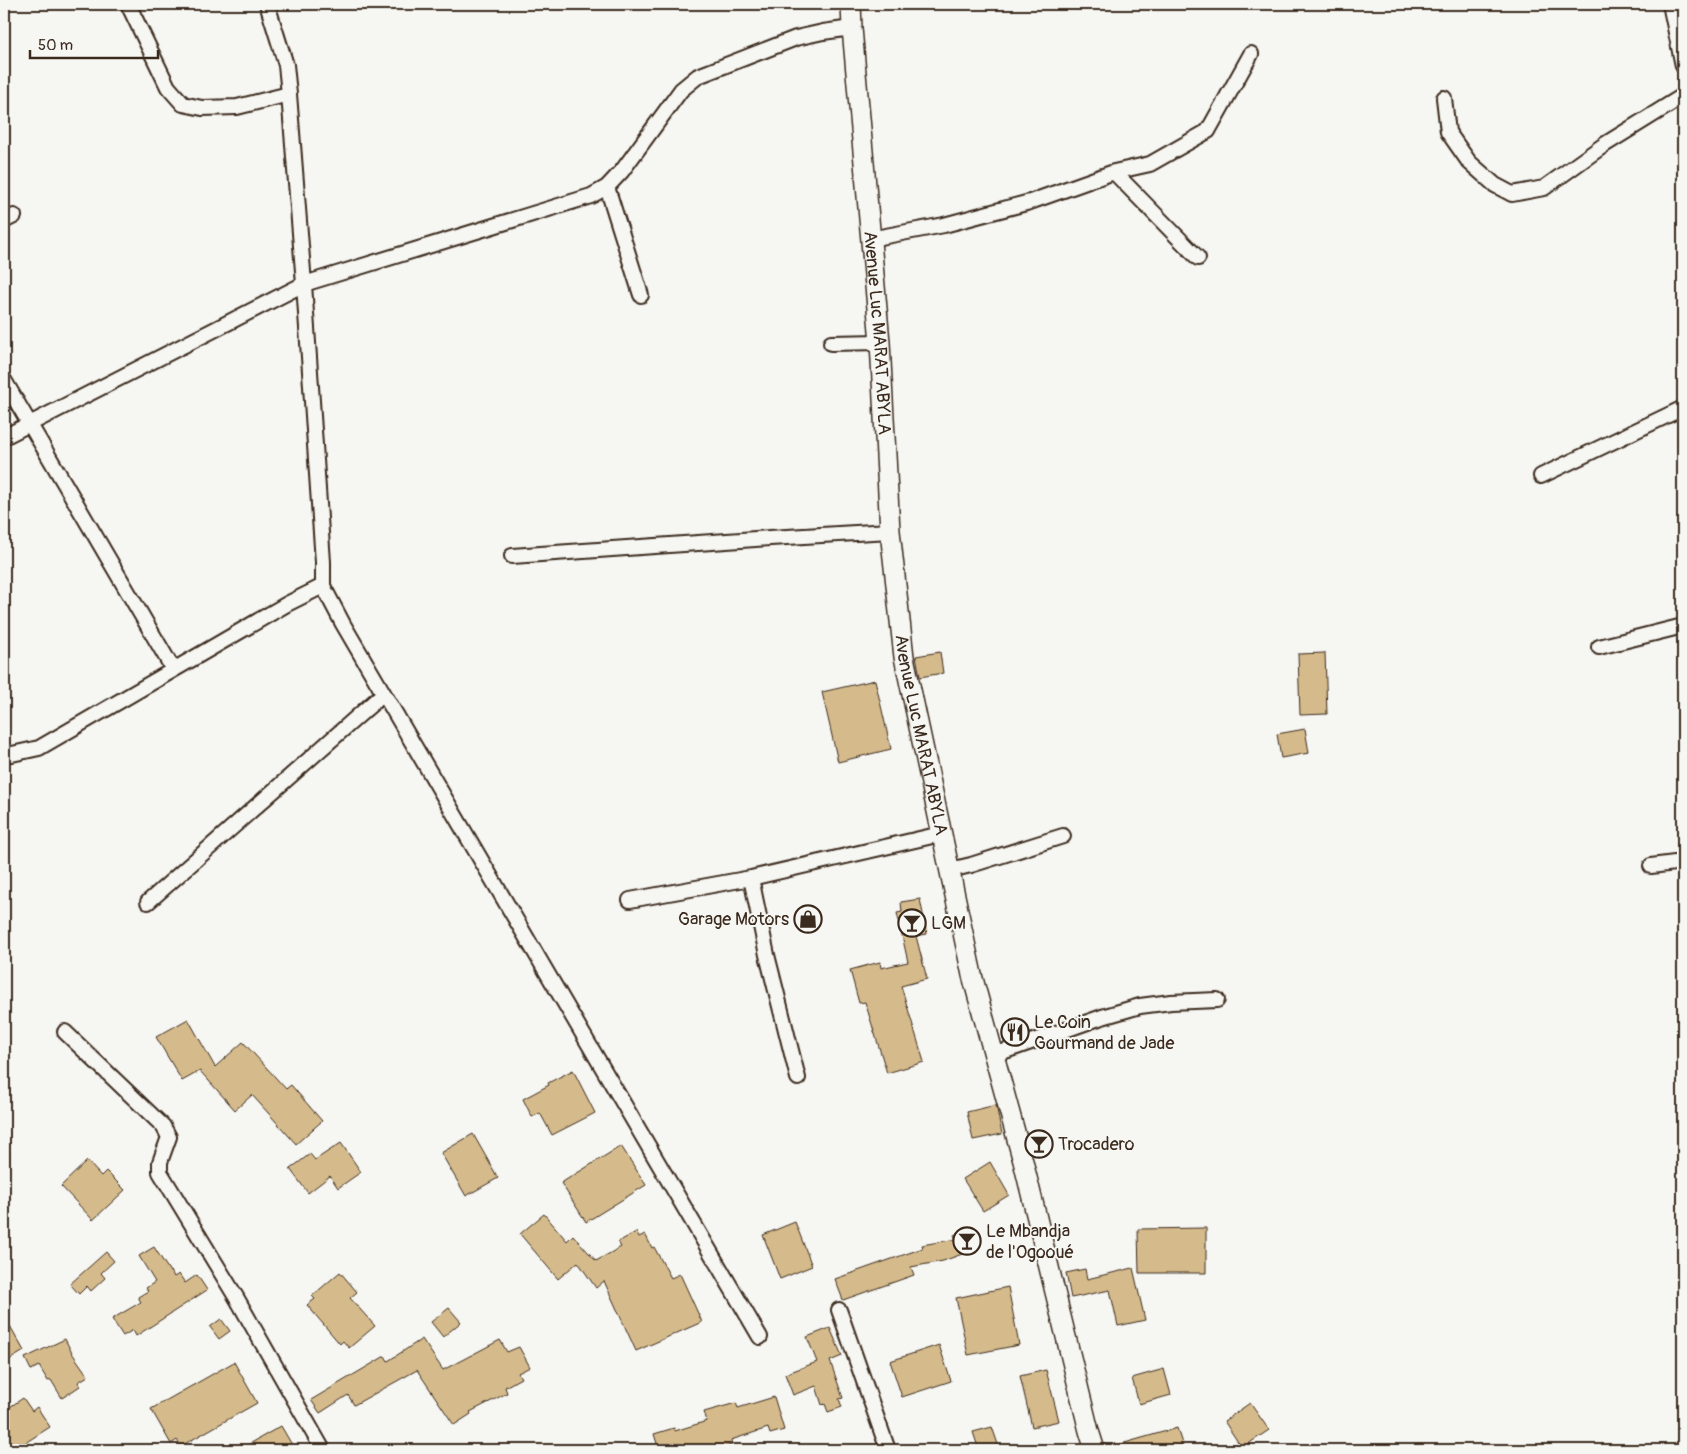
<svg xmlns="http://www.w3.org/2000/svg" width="1687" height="1454" viewBox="0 0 1687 1454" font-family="Pangolin,sans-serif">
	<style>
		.building { fill: #d5bb8b; stroke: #3b2a1e }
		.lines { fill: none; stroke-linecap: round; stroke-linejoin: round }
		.street-casing { stroke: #3b2a1e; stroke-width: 18 }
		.secondary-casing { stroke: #3b2a1e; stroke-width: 22 }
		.street { stroke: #f6f6f2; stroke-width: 14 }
		.secondary { stroke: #f6f6f2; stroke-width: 19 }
		.labels { text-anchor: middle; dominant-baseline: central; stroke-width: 4; stroke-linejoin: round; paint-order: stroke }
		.street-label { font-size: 18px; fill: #3b2a1e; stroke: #f6f6f2 }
		.poi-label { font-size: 18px; fill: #3b2a1e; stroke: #f6f6f2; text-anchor: start }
	</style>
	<rect width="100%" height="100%" fill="#f6f6f2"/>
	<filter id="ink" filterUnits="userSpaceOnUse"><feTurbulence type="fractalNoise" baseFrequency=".02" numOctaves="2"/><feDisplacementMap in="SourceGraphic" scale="10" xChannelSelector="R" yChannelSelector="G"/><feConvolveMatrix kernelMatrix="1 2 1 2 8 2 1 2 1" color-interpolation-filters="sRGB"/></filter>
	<g filter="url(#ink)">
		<!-- building -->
		<path class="building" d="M940,652L943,673L920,677L916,656Z
			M1325,653L1327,714L1300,715L1298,654Z
			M875,680L891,749L838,762L822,692Z
			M1305,729L1309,753L1281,758L1277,734Z
			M920,899L927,934L916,936L927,979L901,986L924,1062L887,1073L865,1002L859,1003L850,970L880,962L881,968L908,962L897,913L902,912L901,902Z
			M188,1019L215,1067L243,1042L286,1089L291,1085L322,1121L296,1144L252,1095L235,1110L200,1071L182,1081L156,1037Z
			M573,1070L595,1113L552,1135L540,1113L532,1117L523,1099L549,1085L548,1083Z
			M996,1105L1002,1134L973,1140L967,1112Z
			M473,1134L498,1178L466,1196L441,1153Z
			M341,1143L361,1172L338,1188L330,1176L308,1193L290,1169L310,1154L315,1160Z
			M621,1146L646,1185L586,1222L561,1183Z
			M87,1161L101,1176L106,1171L125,1190L93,1220L61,1186Z
			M990,1162L1009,1195L983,1211L963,1179Z
			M544,1214L567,1241L573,1235L596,1261L621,1247L618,1242L636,1232L639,1237L645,1234L652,1248L654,1247L671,1278L680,1274L702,1322L636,1351L604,1281L596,1288L578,1262L558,1279L520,1234Z
			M795,1222L812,1266L780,1279L763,1235Z
			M971,1228L979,1248L943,1261L911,1267L914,1275L843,1300L835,1279L923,1248L922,1245L956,1239L954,1235Z
			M1206,1228V1273H1139L1138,1229Z
			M154,1247L170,1272L171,1271L174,1277L179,1274L185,1283L197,1275L207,1290L136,1336L133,1330L123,1336L112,1319L141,1302L138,1297L148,1291L146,1288L155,1282L139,1256Z
			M106,1252L114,1261L101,1273L105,1278L91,1291L87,1286L79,1294L70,1284Z
			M1133,1268L1145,1320L1118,1326L1110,1290L1071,1298L1066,1273L1085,1269L1087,1279Z
			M340,1272L357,1292L350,1298L375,1326L349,1348L343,1341L340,1344L307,1305L315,1299L312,1296Z
			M1008,1287L1019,1345L968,1355L956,1298Z
			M449,1308L461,1322L443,1337L431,1322Z
			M4,1315L24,1351L4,1363Z
			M221,1319L230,1331L219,1339L210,1327Z
			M830,1328L842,1356L830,1361L843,1398L839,1399L842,1407L828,1412L825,1404L822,1405L816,1386L793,1395L785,1374L817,1362L807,1337Z
			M65,1339L72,1353L88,1376L78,1382L80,1386L62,1398L51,1380L48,1381L39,1366L31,1370L25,1358Z
			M422,1339L443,1370L500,1340L507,1352L519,1347L530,1367L518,1373L521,1378L505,1387L507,1393L470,1412L471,1414L454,1425L417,1370L354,1405L348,1395L320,1413L311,1400L385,1356L388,1361Z
			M939,1345L951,1381L902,1397L890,1361Z
			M234,1362L257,1403L181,1446L177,1440L171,1444L151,1409Z
			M1164,1369L1171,1395L1139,1404L1132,1378Z
			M1046,1370L1059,1421L1032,1427L1020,1376Z
			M774,1397L784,1430L770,1434L768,1428L731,1440L732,1445L715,1450H659L654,1434L674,1428L675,1431L707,1421L704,1412L736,1403L738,1408Z
			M23,1398L32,1411L37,1407L50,1427L14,1450H4V1411Z
			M1250,1403L1269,1430L1242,1448L1224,1421Z
			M281,1426L295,1450H239Z
			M992,1427L1000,1450H979L973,1432Z
			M1177,1428L1184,1450H1115L1114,1446Z"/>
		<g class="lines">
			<!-- street casing -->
			<g class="street-casing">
				<path id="street" d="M128,4L168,87L183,104L202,108L237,107L289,94
					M267,4L286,65L289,94L304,284L323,562V586L343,624L760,1337
					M1670,4L1683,66
					M1444,98L1448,132L1469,162L1495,185L1512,194L1544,188L1604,145L1683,96
					M1114,172L1198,258
					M607,187L641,295
					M4,221L14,216
					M870,239L944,225L1030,202L1114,172L1150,164L1208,131L1251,54
					M831,343L880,342
					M4,380L173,669
					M4,437L304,284L591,196L607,187L622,171L681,90L698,76L796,38L823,32L852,28
					M1541,476L1683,408
					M512,556L770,538L890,531
					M1599,647L1683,626
					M4,754H12L39,748L287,604L323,586
					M1651,866L1683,862
					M950,870L971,865L1063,836
					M751,878L767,955L798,1078
					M630,900L751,878L941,834
					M148,902L383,694
					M65,1032L163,1126L169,1137L160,1162V1172L236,1297L323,1450
					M994,1055L1102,1017L1140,1006L1171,1002L1217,1000
					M839,1310L888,1450"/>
			</g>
			<!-- secondary casing -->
			<g class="secondary-casing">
				<g id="secondary">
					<path id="s1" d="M851,4L852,28L880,342L890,531L904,657L972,975L1023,1161L1089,1431L1095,1450"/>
				</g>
			</g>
			<!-- street -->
			<use href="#street" class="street"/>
			<!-- secondary -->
			<use href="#secondary" class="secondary"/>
		</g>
	</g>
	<!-- icons -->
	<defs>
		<g id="shop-ring" transform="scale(1.4375)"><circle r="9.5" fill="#f6f6f2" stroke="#3b2a1e" stroke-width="1.5"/><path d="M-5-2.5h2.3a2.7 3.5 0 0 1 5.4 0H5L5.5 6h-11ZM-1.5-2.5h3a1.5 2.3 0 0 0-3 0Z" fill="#3b2a1e"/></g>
		<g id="bar-ring" transform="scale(1.4375)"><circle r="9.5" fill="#f6f6f2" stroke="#3b2a1e" stroke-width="1.5"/><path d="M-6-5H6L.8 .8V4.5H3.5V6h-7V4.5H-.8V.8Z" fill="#3b2a1e"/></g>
		<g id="restaurant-ring" transform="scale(1.4375)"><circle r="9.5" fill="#f6f6f2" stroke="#3b2a1e" stroke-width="1.5"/><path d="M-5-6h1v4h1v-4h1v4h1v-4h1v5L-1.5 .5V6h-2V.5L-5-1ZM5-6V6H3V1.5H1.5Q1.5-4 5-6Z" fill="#3b2a1e"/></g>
	</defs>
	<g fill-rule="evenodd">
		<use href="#shop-ring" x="808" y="919"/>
		<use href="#bar-ring" x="912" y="923"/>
		<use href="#restaurant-ring" x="1015" y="1032"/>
		<use href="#bar-ring" x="1039" y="1144"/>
		<use href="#bar-ring" x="967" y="1241"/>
	</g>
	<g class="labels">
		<!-- street labels -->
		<g class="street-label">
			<text stroke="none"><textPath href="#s1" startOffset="330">Avenue Luc MARAT ABYLA</textPath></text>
			<text stroke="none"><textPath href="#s1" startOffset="735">Avenue Luc MARAT ABYLA</textPath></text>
		</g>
		<!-- poi labels -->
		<g class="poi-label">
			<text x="789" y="919" text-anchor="end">Garage Motors</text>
			<text x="931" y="923">LGM</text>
			<text x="1034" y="1022">Le Coin<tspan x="1034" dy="21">Gourmand de Jade</tspan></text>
			<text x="1058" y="1144">Trocadero</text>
			<text x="986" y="1231">Le Mbandja<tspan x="986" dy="21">de l'Ogooué</tspan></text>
		</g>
	</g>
	<!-- margin -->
	<rect width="1687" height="1454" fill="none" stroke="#f6f6f2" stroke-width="20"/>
	<rect x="10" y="10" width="1667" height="1434" fill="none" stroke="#3b2a1e" stroke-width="2" filter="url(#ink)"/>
	<!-- scale -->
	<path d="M30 50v8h128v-8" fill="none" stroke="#3b2a1e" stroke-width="2.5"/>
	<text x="38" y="50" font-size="15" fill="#3b2a1e" stroke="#f6f6f2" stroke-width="4" paint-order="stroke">50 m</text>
</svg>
